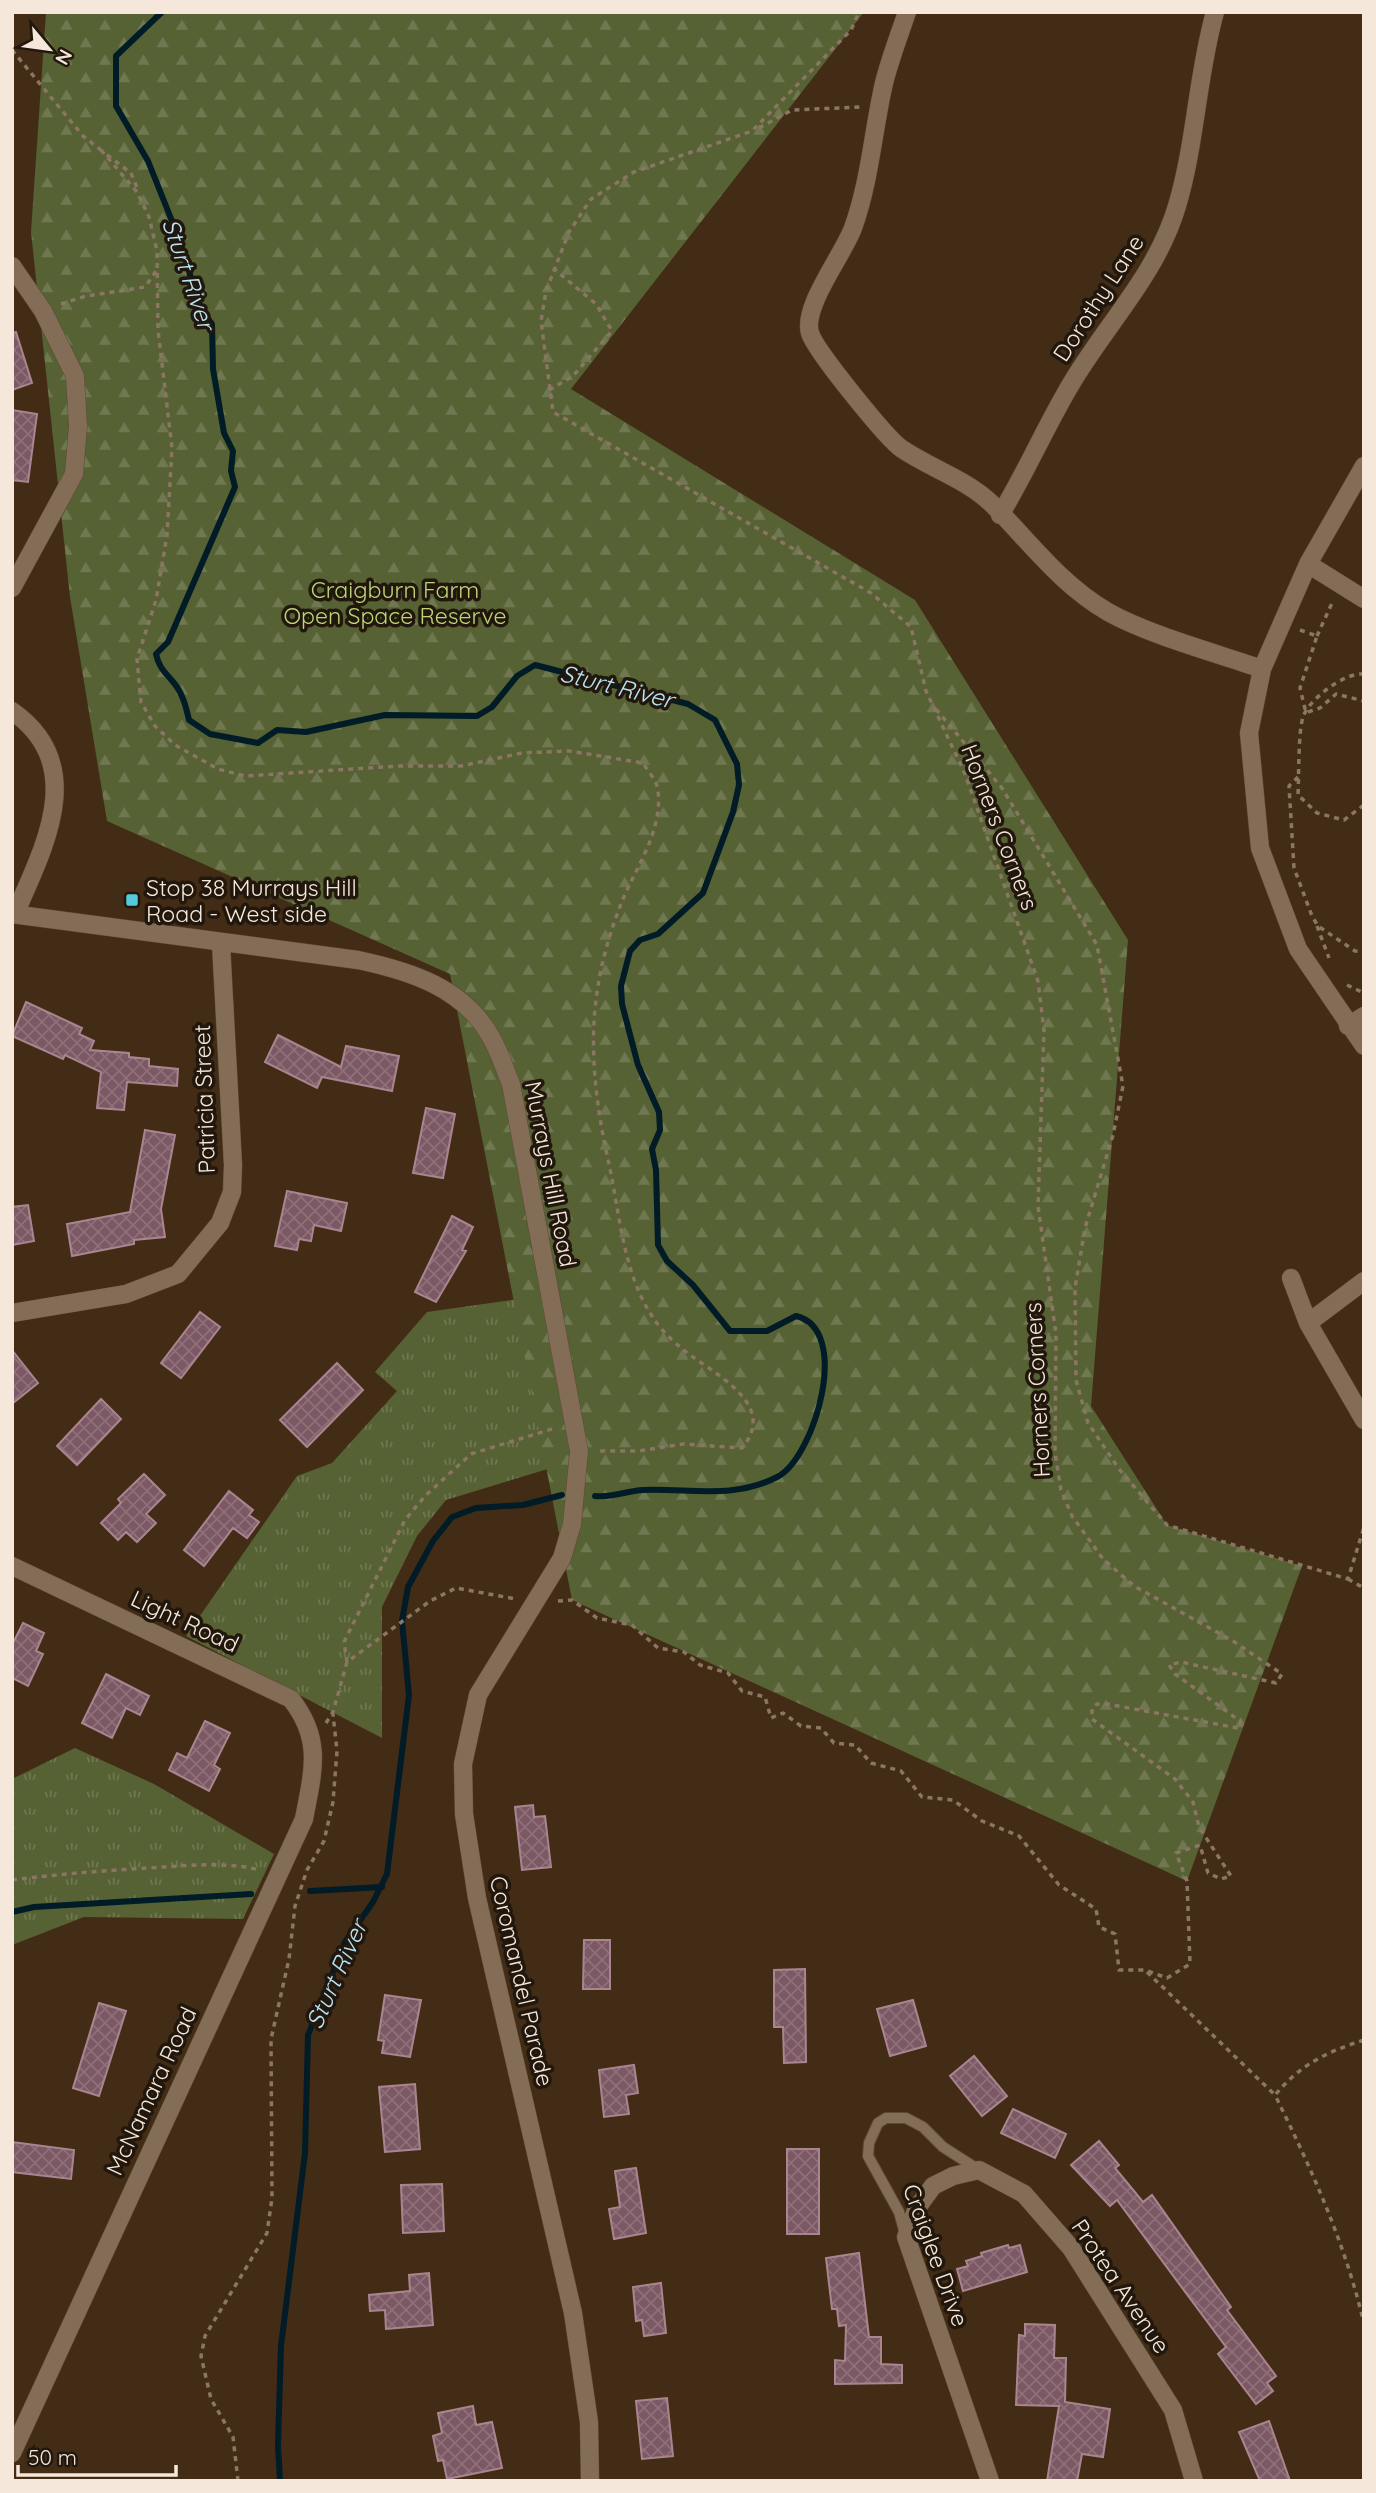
<svg xmlns="http://www.w3.org/2000/svg" width="1376" height="2493" viewBox="0 0 1376 2493" font-family="Quicksand,sans-serif">
	<style>
		.grass { fill: url(#grass-tufts) }
		.forest { fill: url(#forest-firs) }
		.lines { fill: none; stroke-linecap: round; stroke-linejoin: round }
		.stream { stroke: #011c26; stroke-width: 6 }
		.building { fill: url(#building-cross-hatch); stroke: #aa8590; stroke-width: 2 }
		.lane-casing { stroke: #5f4a34; stroke-width: 12 }
		.street-casing { stroke: #5f4a34; stroke-width: 19 }
		.path { stroke: #8a7663; stroke-width: 3.5; stroke-dasharray: 5 5; stroke-linecap: butt }
		.lane { stroke: #836d57; stroke-width: 10 }
		.street { stroke: #836d57; stroke-width: 18 }
		.poi-dot { fill: #53cbda; stroke: #21170d; stroke-width: 2.5 }
		.labels { text-anchor: middle; dominant-baseline: central; stroke-width: 7; stroke-linejoin: round; paint-order: stroke }
		.street-label { font-size: 23px; fill: #f5e7d9; stroke: #21170d }
		.park-label { font-size: 23px; fill: #bdd575; stroke: #21170d }
		.poi-label { font-size: 23px; fill: #f5e7d9; stroke: #21170d; text-anchor: start }
		.water-label { font-size: 24px; font-style: italic; fill: #b9e4f5; stroke: #21170d }
	</style>
	<defs>
		<pattern id="grass-tufts" width="24" height="20" patternUnits="userSpaceOnUse" patternTransform="scale(1.75)"><rect width="24" height="20" fill="#566134"/><path d="M3 7l-1-3M5 7V3M7 7l1-3M15 17l-1-3M17 17v-4M19 17l1-3" fill="none" stroke="#6f7851"/></pattern>
		<pattern id="forest-firs" width="22" height="20" patternUnits="userSpaceOnUse" patternTransform="scale(1.75)"><rect width="22" height="20" fill="#566134"/><path d="M5 1l3.5 6h-7zM16 11l3.5 6h-7z" fill="#6f7851"/></pattern>
		<pattern id="building-cross-hatch" width="8" height="8" patternUnits="userSpaceOnUse" patternTransform="scale(1.75)"><rect width="8" height="8" fill="#7b5863"/><path d="M0 0l8 8M0 8l8-8" fill="none" stroke="#8e7079"/></pattern>
	</defs>
	<rect width="100%" height="100%" fill="#432c15"/>
	<!-- grass -->
	<path class="grass" d="M525,1298L551,1468L446,1500L417,1536L382,1607V1738L186,1636L297,1476L332,1463L397,1391L375,1372L427,1312Z
		M75,1748L154,1784L274,1854L243,1919L84,1917L12,1945V1779Z"/>
	<!-- forest -->
	<path class="forest" d="M46,12H864L571,389L915,600L1128,940L1091,1406L1167,1525L1302,1566L1187,1881L572,1600L450,974L107,821L70,597L31,232Z"/>
	<g class="lines">
		<!-- stream -->
		<path class="stream" d="M162,12L116,56V106L148,161L180,241L200,308L212,324L213,369L224,433L233,451L231,471L235,487L168,642L156,654C159,668 165,672 174,683C183,694 186,707 189,720L210,734L258,743L277,730L306,732L385,715L477,716L492,707L517,676L535,665L688,704L715,720L737,764L739,785L733,812L703,893L658,934L640,940L630,951L621,986L622,1004L638,1065L659,1112L660,1130L652,1149L656,1170L658,1245L667,1261L693,1285L730,1331H767L796,1316C852,1329 815,1455 779,1476C735,1500 690,1488 643,1490C626,1491 611,1498 595,1496
			M310,1891L382,1887
			M12,1912L34,1907L251,1894
			M280,2481L278,2445L281,2346L305,2153L308,2035L345,1942L373,1902L387,1874L409,1695L402,1621L408,1587L433,1541L452,1517L476,1508L523,1505L562,1495"/>
	</g>
	<!-- building -->
	<path class="building" d="M16,332L32,383L12,390V333Z
		M12,410L37,414L28,482L12,480Z
		M26,1002L82,1028L79,1034L94,1041L90,1050L129,1053V1057L149,1059V1066L178,1069L177,1086L127,1082L124,1110L97,1108L101,1072L65,1055L63,1059L12,1036Z
		M278,1035L341,1067L346,1046L399,1056L392,1091L322,1077L317,1088L265,1062Z
		M426,1108L455,1114L443,1178L413,1173Z
		M145,1130L175,1135L161,1209L165,1237L134,1240V1244L72,1256L67,1224L130,1212Z
		M287,1191L347,1203L341,1231L314,1225L311,1241L299,1239L297,1250L275,1246Z
		M28,1205L34,1241L12,1245V1207Z
		M452,1216L473,1227L462,1250L466,1251L436,1302L415,1292Z
		M200,1312L220,1327L181,1378L161,1363Z
		M12,1350L38,1383L12,1404Z
		M337,1363L363,1390L307,1447L280,1420Z
		M101,1399L121,1419L77,1465L57,1446Z
		M144,1474L165,1495L146,1514L156,1523L137,1542L126,1532L118,1540L101,1523L121,1503L118,1499Z
		M229,1491L253,1510L249,1515L259,1522L247,1538L233,1528L204,1566L184,1550Z
		M23,1623L44,1633L36,1651L43,1654L28,1686L12,1678V1645Z
		M106,1674L149,1696L140,1715L126,1708L112,1738L82,1723Z
		M205,1721L230,1733L214,1765L220,1769L209,1791L169,1770L177,1753L187,1758Z
		M533,1805L534,1817L545,1816L551,1867L522,1870L515,1807Z
		M584,1940H610V1989H583Z
		M805,1969L806,2062L784,2063L783,2027H774V1970Z
		M385,1995L421,2000L410,2057L382,2053L384,2041L378,2040Z
		M913,2000L926,2046L890,2056L877,2009Z
		M99,2003L126,2011L99,2096L73,2088Z
		M974,2056L1007,2096L982,2116L950,2076Z
		M634,2065L638,2093L626,2095L629,2114L604,2117L599,2070Z
		M415,2084L420,2149L385,2152L379,2087Z
		M1013,2109L1066,2134L1055,2158L1001,2133Z
		M1099,2141L1119,2165L1115,2168L1143,2202L1152,2195L1231,2307L1227,2310L1276,2376L1267,2383L1273,2391L1256,2404L1218,2354L1226,2347L1117,2200L1110,2206L1071,2165Z
		M12,2142L74,2150L71,2179L12,2172Z
		M787,2149H819V2234H787Z
		M636,2168L646,2233L614,2239L609,2209L620,2207L615,2171Z
		M442,2184L444,2231L403,2233L401,2185Z
		M1008,2245L1009,2248L1020,2245L1027,2272L963,2291L957,2269L968,2266L966,2261L982,2256L981,2253Z
		M859,2253L869,2337H881V2364L902,2365V2383L835,2384V2360L845,2361L846,2325L839,2326L837,2309H832L826,2258Z
		M429,2273L433,2325L386,2329L385,2310L370,2311L369,2295L410,2291L409,2275Z
		M661,2283L666,2333L644,2336L642,2320L636,2321L633,2287Z
		M1025,2324L1055,2325L1054,2358H1066L1065,2402L1110,2409L1103,2457L1082,2454L1077,2481H1047L1059,2406L1016,2405L1019,2335L1025,2336Z
		M667,2398L673,2456L642,2459L636,2401Z
		M473,2406L476,2425L492,2422L502,2468L447,2479L443,2460L438,2461L433,2436L442,2433L438,2413Z
		M1269,2421L1290,2481H1260L1239,2432Z"/>
	<g class="lines">
		<!-- lane casing -->
		<g class="lane-casing">
			<path id="lane" d="M905,2234L899,2212L868,2156L869,2143L878,2123L886,2118H906L923,2127L943,2147L979,2170"/>
		</g>
		<!-- street casing -->
		<g class="street-casing">
			<path id="street" d="M907,12C899,36 890,59 884,83C873,131 870,181 853,228C843,255 802,307 810,333C815,350 887,439 902,449C932,469 966,479 992,504C1030,542 1060,584 1108,612C1149,635 1216,653 1262,669
				M12,266L43,311L75,376L78,426L74,474L12,588
				M1364,466L1308,564L1262,669L1249,733L1260,848L1298,949L1364,1046
				M1000,515C1027,471 1047,423 1074,379C1110,320 1157,273 1177,206C1196,142 1197,76 1215,12
				M1308,564L1364,599
				M12,711C89,765 44,847 15,914
				M12,914L358,960C410,971 465,988 492,1039C500,1053 505,1070 511,1084L579,1451L572,1524L562,1558L478,1695L463,1764L464,1814L477,1898L573,2313L589,2422L590,2481
				M1348,1026L1364,1016
				M1291,1278L1308,1323
				M1364,1281L1308,1323L1364,1420
				M12,1313L126,1294L178,1274L220,1223L232,1192L233,1165L221,944
				M12,1566L291,1699C323,1740 313,1771 304,1819L12,2453
				M990,2481L906,2237L917,2208L933,2186L953,2176L979,2170L1024,2194L1071,2248L1173,2410L1194,2481"/>
		</g>
		<!-- path -->
		<path class="path" d="M12,50L83,136L101,150
			M759,128L792,110L862,107
			M101,150L137,192L149,217L157,251L158,330L172,448L167,535L156,600L137,659L141,702L155,726L175,745L218,769L245,776L399,766H461L522,753L569,751L643,763C648,771 657,781 658,790C663,832 635,868 621,904C611,929 602,960 598,986C588,1044 596,1107 609,1164C620,1215 623,1272 652,1316C658,1326 670,1339 680,1347C707,1371 781,1402 742,1448L683,1444L639,1451H599
			M107,155L131,173L138,190
			M61,304L86,296L145,287L156,271
			M549,390L573,376L612,331L596,304L554,269
			M1300,630L1317,636L1300,688L1306,713
			M1317,636L1332,603
			M1364,674C1345,672 1309,699 1303,717C1298,733 1299,776 1298,795L1317,813L1344,820L1364,805
			M936,709L1002,788L1097,945L1123,1086L1113,1135L1085,1228L1075,1288L1076,1380L1088,1423L1119,1469L1167,1525L1348,1579L1364,1527
			M1308,712L1320,708L1336,694L1364,701
			M1298,777L1289,786L1294,868L1312,916L1318,926L1355,951L1364,952
			M1317,926L1329,958
			M1347,985L1364,993
			M1348,1579L1364,1588
			M558,1601L572,1600L597,1618L632,1625L658,1648L684,1652L700,1665L728,1673L742,1691L765,1697L771,1718L783,1713L801,1726L821,1728L834,1743L855,1745L871,1763L901,1771L922,1797L953,1800L982,1821L1019,1836L1059,1885L1096,1909L1099,1927L1115,1934L1119,1970H1145L1167,1978L1190,1964L1187,1881L1176,1853L1200,1845L1208,1873L1221,1879L1231,1876L1199,1827L1193,1802L1175,1779L1092,1719V1709L1097,1704H1107L1238,1728L1241,1726L1240,1721L1175,1674L1169,1665L1181,1662L1276,1683L1282,1674L1233,1641L1134,1586L1103,1559L1072,1516L1061,1490L1055,1453L1056,1334L1038,1206L1044,1030L1038,981L965,774L926,691L911,627L871,593L553,412L541,321L546,291L569,232L591,199L634,172L752,131L851,30L859,12
			M347,1662L344,1642L405,1520L425,1496L471,1454L555,1428
			M326,1723L333,1712L347,1662L430,1601L456,1588L516,1599
			M12,1880C57,1874 102,1871 147,1868C186,1866 222,1861 260,1870
			M1147,1972L1275,2095
			M1364,2040C1326,2052 1300,2065 1275,2095C1311,2168 1346,2245 1364,2324
			M238,2481L233,2437L211,2399L201,2356L205,2336L267,2233L272,2198L271,2039L289,1959L295,1906L307,1870L324,1841L333,1802L337,1751L333,1714"/>
		<!-- lane -->
		<use href="#lane" class="lane"/>
		<!-- street -->
		<use href="#street" class="street"/>
	</g>
	<!-- markers -->
	<rect class="poi-dot" x="125" y="893" width="14" height="14" rx="3.5"/>
	<g class="labels">
		<!-- street labels -->
		<g class="street-label">
			<text transform="translate(1098 298) rotate(-57)">Dorothy Lane</text>
			<text transform="translate(1000 827) rotate(69)">Horners Corners</text>
			<text transform="translate(204 1099) rotate(-92)">Patricia Street</text>
			<text transform="translate(551 1174) rotate(79)">Murrays Hill Road</text>
			<text transform="translate(1037 1390) rotate(-93)">Horners Corners</text>
			<text transform="translate(185 1621) rotate(25)">Light Road</text>
			<text transform="translate(522 1981) rotate(77)">Coromandel Parade</text>
			<text transform="translate(151 2091) rotate(-65)">McNamara Road</text>
			<text transform="translate(936 2255) rotate(70)">Craiglee Drive</text>
			<text transform="translate(1121 2286) rotate(56)">Protea Avenue</text>
		</g>
		<!-- park labels -->
		<g class="park-label">
			<text x="395" y="589">Craigburn Farm<tspan x="395" dy="26">Open Space Reserve</tspan></text>
		</g>
		<!-- poi labels -->
		<g class="poi-label">
			<text x="146" y="887">Stop 38 Murrays Hill<tspan x="146" dy="26">Road - West side</tspan></text>
		</g>
		<!-- water labels -->
		<g class="water-label">
			<text transform="translate(189 274) rotate(71)">Sturt River</text>
			<text transform="translate(617 686) rotate(14)">Sturt River</text>
			<text transform="translate(336 1974) rotate(-66)">Sturt River</text>
		</g>
	</g>
	<!-- border -->
	<rect width="1376" height="2493" fill="none" stroke="#f5e7d9" stroke-width="28"/>
	<!-- north arrow -->
	<g transform="translate(49 49) rotate(119)" stroke="#21170d" stroke-width="5" paint-order="stroke">
	<path d="M0-5L12 26L0 18L-12 26Z" fill="#f5e7d9"/>
	<text y="-10" font-size="19" font-weight="bold" text-anchor="middle" fill="#f5e7d9">N</text>
	</g>
	<!-- scale -->
	<path d="M18 2465v10h158v-10" fill="none" stroke="#f5e7d9" stroke-width="3.5"/>
	<text x="28" y="2465" font-size="21" fill="#f5e7d9" stroke="#21170d" stroke-width="5" paint-order="stroke">50 m</text>
</svg>
